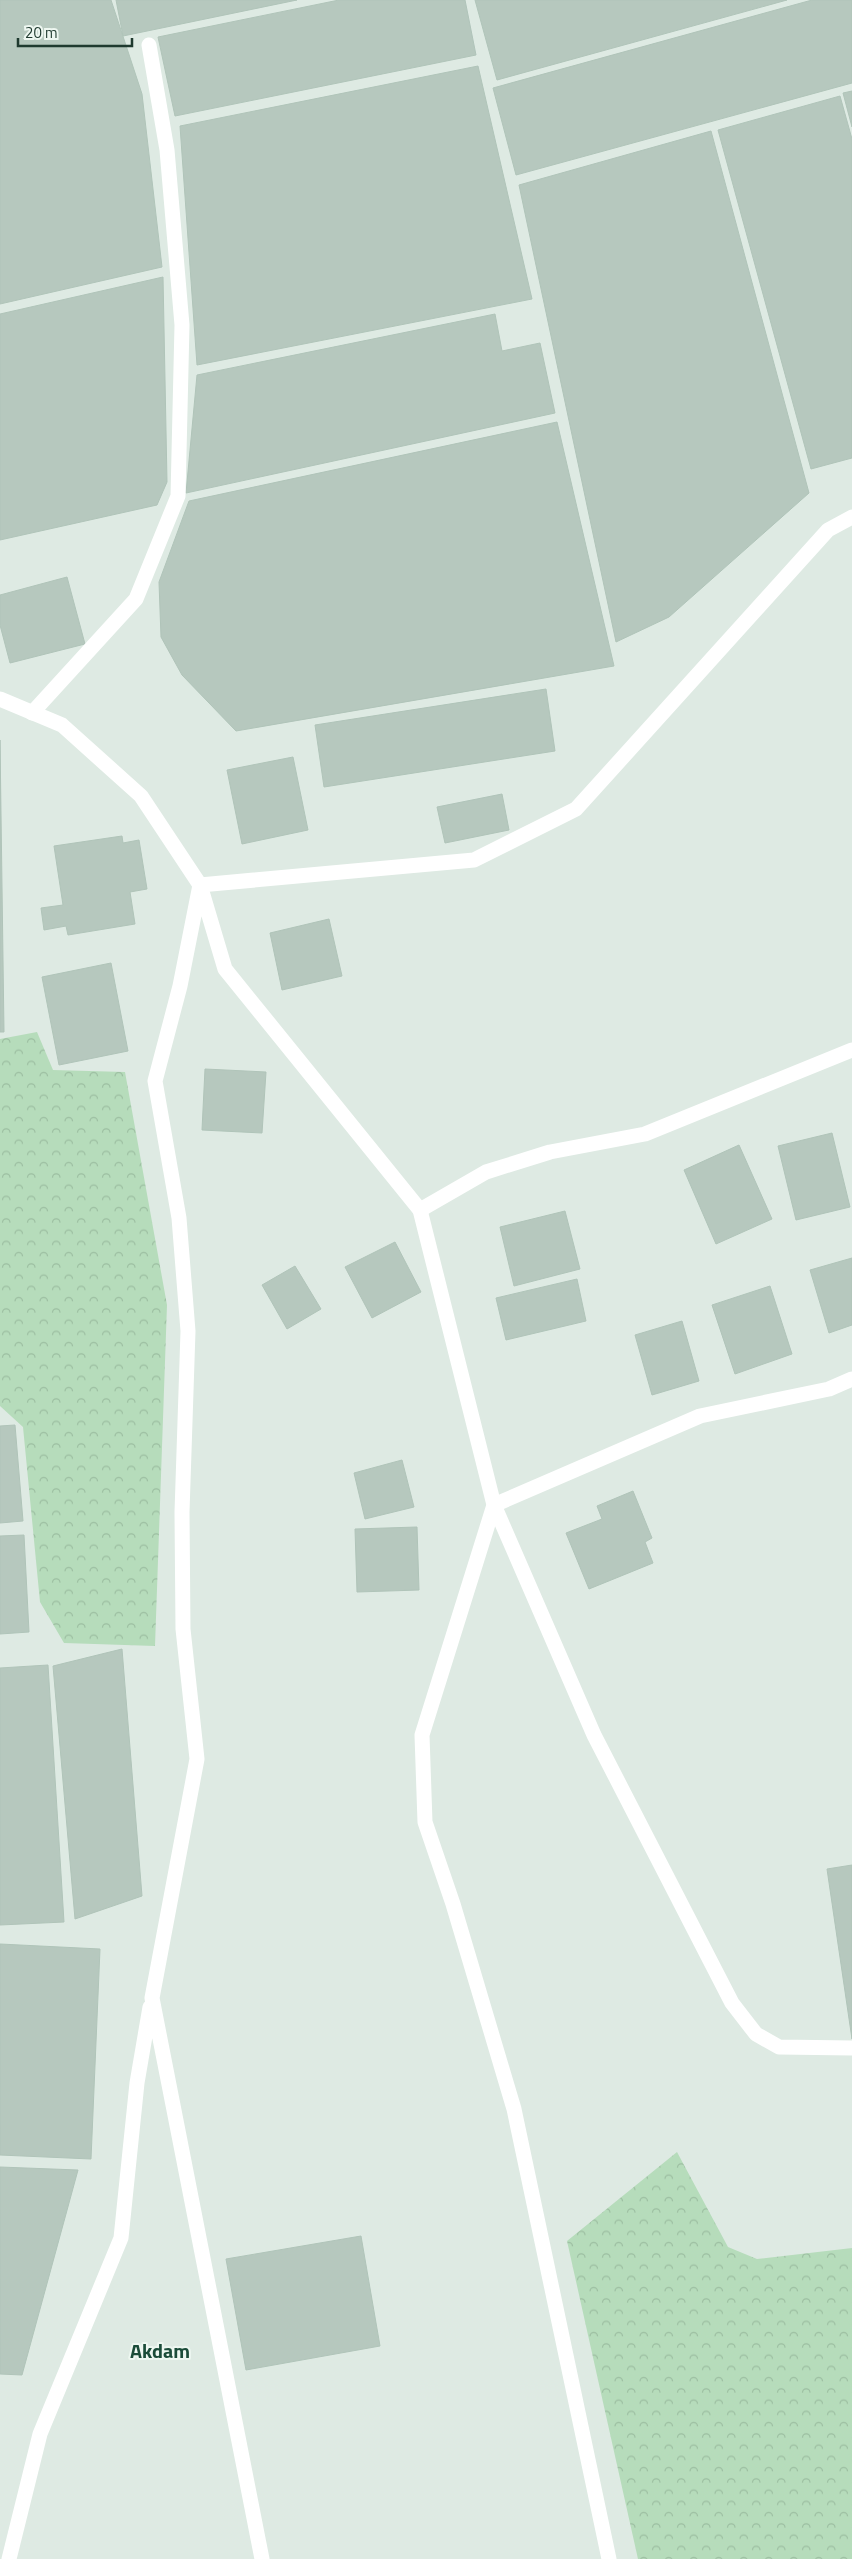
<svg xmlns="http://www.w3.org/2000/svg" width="852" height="2559" viewBox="0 0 852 2559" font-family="'Titillium Web',sans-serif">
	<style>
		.forest { fill: url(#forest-crowns) }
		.building { fill: #b6c8be; stroke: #b0c4b9 }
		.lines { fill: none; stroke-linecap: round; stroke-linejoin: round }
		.service { stroke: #fff; stroke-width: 15 }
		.minor { stroke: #fff; stroke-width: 15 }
		.labels { text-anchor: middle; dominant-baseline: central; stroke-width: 4; stroke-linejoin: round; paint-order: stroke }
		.neighbourhood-label { font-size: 20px; font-weight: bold; fill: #1b4c39; stroke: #eef7f1 }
	</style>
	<defs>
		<pattern id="forest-crowns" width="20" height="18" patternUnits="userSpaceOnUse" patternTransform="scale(1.25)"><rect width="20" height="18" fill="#b6dcbb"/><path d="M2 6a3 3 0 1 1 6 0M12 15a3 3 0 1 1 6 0" fill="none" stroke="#9cbea1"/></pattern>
	</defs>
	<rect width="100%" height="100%" fill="#deeae3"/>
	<!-- forest -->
	<path class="forest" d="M37,1032L53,1070L125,1072L167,1305L155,1646L64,1643L40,1602L23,1427L0,1406V1039Z
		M677,2152L728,2247L757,2259L852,2248V2559H638L567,2241Z"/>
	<!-- building -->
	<path class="building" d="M0,0H111L142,94L162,267L0,304Z
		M116,0H297L123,36Z
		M339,0H465L476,55L175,116L158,37Z
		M475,0H787L497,80Z
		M812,0H852V83L516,175L493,88Z
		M478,66L532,299L197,365L180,126Z
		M852,91V127L843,93Z
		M840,96L852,139V458L811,469L718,130Z
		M711,131L809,493L669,617L616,642L519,185Z
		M163,277L167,482L157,505L0,540V314Z
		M495,314L502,351L540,343L555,413L186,493L197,375Z
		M557,422L614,666L236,731L182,675L161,637L159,582L189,501Z
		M67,577L85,644L10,663L0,625V595Z
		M546,689L555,751L324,787L315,725Z
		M0,740L4,1032H0Z
		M293,757L308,830L242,844L227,770Z
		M502,794L509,830L445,843L437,807Z
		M122,836L123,843L139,840L147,889L130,892L135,924L68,935L66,926L44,930L41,908L63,905L54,846Z
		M329,919L342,976L282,990L270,933Z
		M111,963L128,1051L59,1065L42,977Z
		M205,1069L266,1072L262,1133L202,1130Z
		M832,1133L850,1207L796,1220L778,1146Z
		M739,1145L772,1219L716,1244L684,1170Z
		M565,1211L580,1269L514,1286L500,1227Z
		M395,1242L421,1292L372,1318L345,1267Z
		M852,1258V1325L829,1333L810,1270Z
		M295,1266L321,1309L287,1329L262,1285Z
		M577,1279L586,1321L506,1340L496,1298Z
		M770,1286L792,1354L735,1374L712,1305Z
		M682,1321L699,1381L652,1395L635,1335Z
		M15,1425L23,1521L0,1523V1426Z
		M402,1460L414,1507L365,1519L354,1473Z
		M633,1491L652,1538L645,1542L653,1563L589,1589L566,1533L602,1519L597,1506Z
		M417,1527L419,1590L357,1592L355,1529Z
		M24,1535L29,1632L0,1634V1536Z
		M122,1649L142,1896L75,1919L53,1666Z
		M48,1665L64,1922L0,1925V1668Z
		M852,1865V2039L827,1869Z
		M0,1944L100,1949L91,2159L0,2155Z
		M0,2167L78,2170L22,2375L0,2374Z
		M361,2236L380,2346L246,2370L226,2259Z"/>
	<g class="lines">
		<!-- service -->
		<path class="service" d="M32,713L136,599L178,496L182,325L167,150L149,45
			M420,1210L486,1172L550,1152L645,1134L852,1050
			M852,1379L829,1389L700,1416L494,1505L594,1735L732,2003L756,2034L779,2047L852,2048"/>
		<!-- minor -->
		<path class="minor" d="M0,699L62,725L141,796L200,885L225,969L420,1210L494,1505L422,1735L425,1822L453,1904L514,2109L609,2559
			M9,2559L40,2434L121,2238L137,2083L150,2007
			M262,2559L152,1998L197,1759L183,1629L182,1512L188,1331L179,1218L155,1081L180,986L200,885L474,860L576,809L828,530L852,517"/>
	</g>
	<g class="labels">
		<!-- neighbourhood labels -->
		<g class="neighbourhood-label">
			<text x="160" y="2350">Akdam</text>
		</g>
	</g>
	<!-- scale -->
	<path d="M18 38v8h114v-8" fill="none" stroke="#1f3a2f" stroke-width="2.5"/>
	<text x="25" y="38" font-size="15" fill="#1f3a2f" stroke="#eef7f1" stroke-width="4" paint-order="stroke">20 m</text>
</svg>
